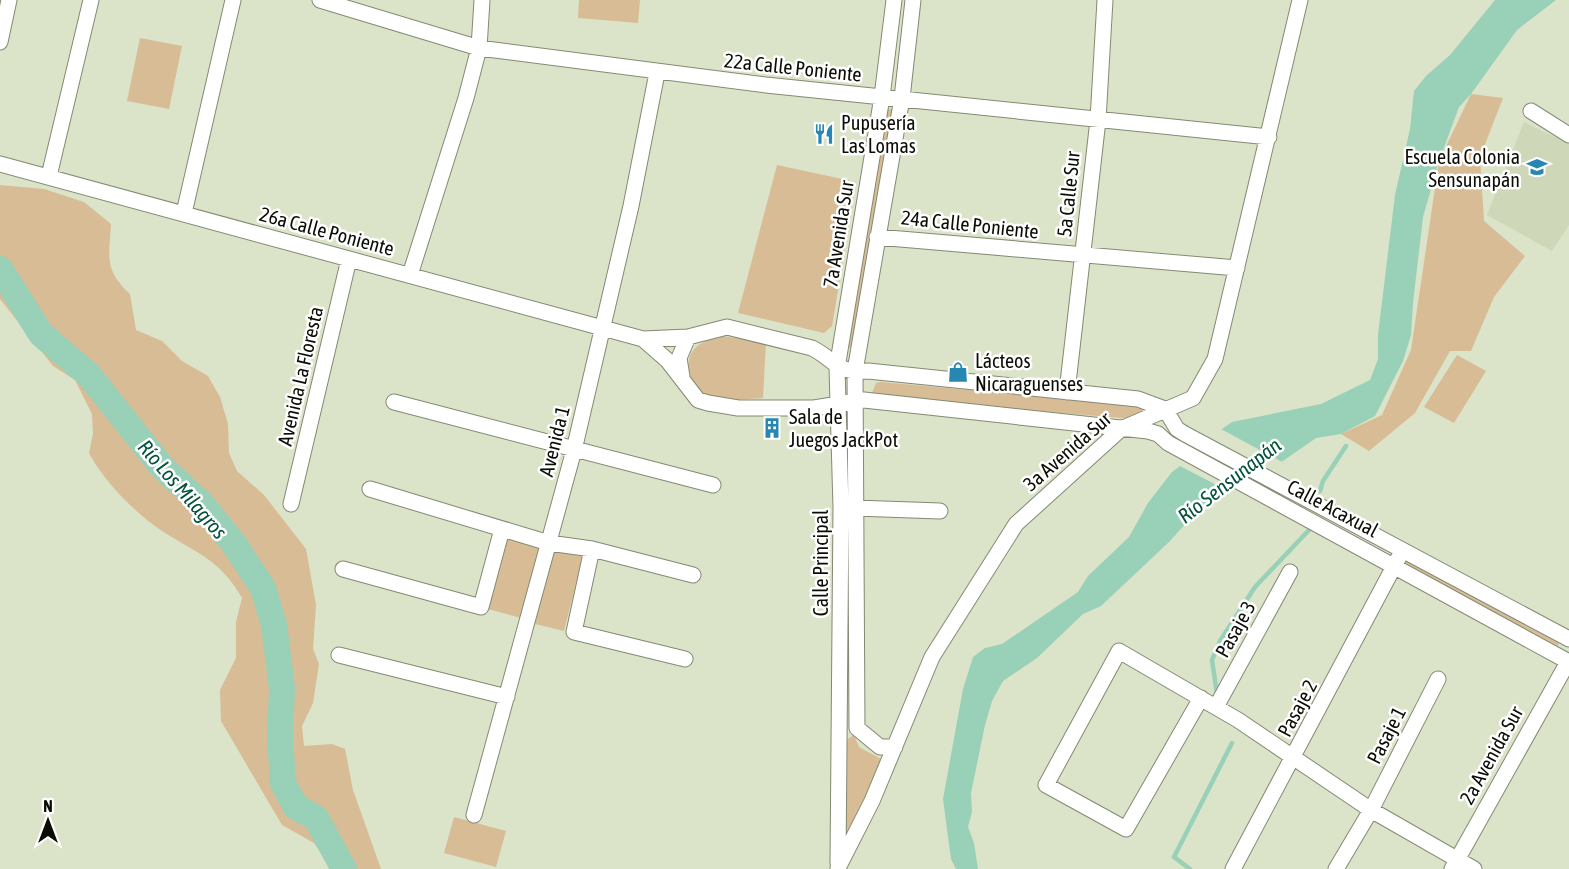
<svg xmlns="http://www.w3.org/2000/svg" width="1569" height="869" viewBox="0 0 1569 869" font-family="'Asap Condensed',sans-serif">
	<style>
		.built { fill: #ced7b7 }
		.green { fill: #d8bc96 }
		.water { fill: #98d1b7 }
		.pier { fill: #dbe3c9 }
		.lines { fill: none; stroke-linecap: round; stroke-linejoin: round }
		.stream { stroke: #98d1b7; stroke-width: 4.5 }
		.river { stroke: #98d1b7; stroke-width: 26 }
		.minor-casing { stroke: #838a73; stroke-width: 17 }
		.minor { stroke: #fff; stroke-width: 15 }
		.labels { text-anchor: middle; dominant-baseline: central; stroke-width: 5; stroke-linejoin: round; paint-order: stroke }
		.street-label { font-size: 20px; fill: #0b0d05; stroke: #fff }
		.poi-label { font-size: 20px; fill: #0b0d05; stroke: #fff; text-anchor: start }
		.water-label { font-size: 21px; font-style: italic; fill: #04523a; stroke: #fff }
	</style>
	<rect width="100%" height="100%" fill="#dbe3c9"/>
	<!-- built -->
	<path class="built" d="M1524,122L1569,144V225L1552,251L1487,215Z"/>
	<!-- green -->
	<path class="green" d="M579,0H640L638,23L578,18Z
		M140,38L182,46L169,109L127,101Z
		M1471,94L1503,98L1480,157L1484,221L1525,256L1494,297L1471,351H1450L1415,413L1369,451L1341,434L1382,415L1411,350L1439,161Z
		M887,109H893L852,348L846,347Z
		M777,165L856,182L832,326L824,333L738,313Z
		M0,185L44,189L84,202L111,224C109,257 104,270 130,294L136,330L162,341L182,361L208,376L220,397L228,424L229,453L237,471L264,495L306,549L316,605L313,649L319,664L313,703L302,726L304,746L332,744L345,749L353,790L381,869H332L314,843L282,825L221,721L220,690L236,658V622L242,598C221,561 199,554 165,533C136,514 105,483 89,453L93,434L92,414L75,380L53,366L0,299Z
		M722,336L766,342L763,398C744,399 716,404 699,392C694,389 691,382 690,376C683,351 700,340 722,336Z
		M1457,355L1486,371L1454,423L1424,407Z
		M881,382L1135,405L1143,410V414L1135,419L880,398L872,393L876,383Z
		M502,529L541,540L521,618L481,607Z
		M549,543L585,548L564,631L527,622Z
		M1406,560L1559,642L1558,646L1408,566L1405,562Z
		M854,735L859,747L881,759L854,830L848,832L844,829L842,743Z
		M454,817L506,831L496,867L444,853Z"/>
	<!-- water -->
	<path class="water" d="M1495,0H1556L1517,30L1471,94L1459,107L1439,161L1423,217L1413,303L1411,335L1403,361L1375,416L1341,434L1316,438L1280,463L1198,510L1169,542L1101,606L1083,614L1037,658L1003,681L992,701L985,725L971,793L972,812L968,827L974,843L978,869H956L951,859L943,799L963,689L973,657L985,648L1002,644L1078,592L1088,576L1129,537L1148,503L1172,472L1221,436L1222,429L1232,422L1321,404L1370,380L1378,359V335L1395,195L1410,129L1414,91L1426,76L1450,55Z"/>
	<!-- pier -->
	<path class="pier" d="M1219,428L1284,463L1234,494L1178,465L1219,434Z"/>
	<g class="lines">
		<!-- stream -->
		<path class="stream" d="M1320,491L1323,481L1346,446
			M1217,694L1212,660L1220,641L1255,587L1309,530
			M1190,869L1174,857L1232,743"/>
		<!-- river -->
		<path class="river" d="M0,269L41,334L89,375L162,467L202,504L234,544L263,588L274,625L282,688L280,737L283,783L296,807L316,818L344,869"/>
		<!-- minor casing -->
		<g class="minor-casing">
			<path id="minor" d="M320,0L479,48L766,85L1269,137
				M0,42L9,0
				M1531,111L1569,135
				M0,164L643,339L688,337L727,327L812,348C837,361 835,373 868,371L1138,399L1165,409L1177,429L1185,434L1569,639
				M49,176L91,0
				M184,213L233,0
				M877,237L1237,268
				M410,275L466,98L479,48L482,0
				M643,339L667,360L698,400L708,403L738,408H814L864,400L1148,431L1158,434L1168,443L1569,662
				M682,377L679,358L688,337
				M1067,392L1098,120L1105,0
				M394,402L713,485
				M370,489L549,543L592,549L693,575
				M291,504L349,259
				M855,508L940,511
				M592,549L574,632L685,659
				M343,569L481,607L502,529
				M339,655L507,697
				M1201,698L1126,829L1046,785L1119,651L1238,720L1371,810L1474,869
				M1216,707L1290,572
				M857,728L855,371L902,98L913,0
				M857,728L880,747H895
				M474,815L574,450L631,206L657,73
				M838,863L841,508L837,368L882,97L894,0
				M838,868L872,801L932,657L1016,524L1121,429L1193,398L1215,359L1300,0
				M1233,869L1399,557
				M1336,869L1371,810L1438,679
				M1452,869L1568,662"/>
		</g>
		<!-- minor -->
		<use href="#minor" class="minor"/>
	</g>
	<!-- icons -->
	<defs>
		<g id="restaurant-bare" transform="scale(1.62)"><path d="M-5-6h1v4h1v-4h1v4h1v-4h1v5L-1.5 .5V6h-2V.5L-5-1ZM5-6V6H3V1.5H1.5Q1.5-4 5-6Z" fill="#2787b2" stroke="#fff" stroke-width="2.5" paint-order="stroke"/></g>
		<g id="school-bare" transform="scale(1.62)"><path d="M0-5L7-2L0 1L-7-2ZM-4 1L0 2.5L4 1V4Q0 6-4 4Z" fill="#2787b2" stroke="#fff" stroke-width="2.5" paint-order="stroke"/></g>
		<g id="shop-bare" transform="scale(1.62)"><path d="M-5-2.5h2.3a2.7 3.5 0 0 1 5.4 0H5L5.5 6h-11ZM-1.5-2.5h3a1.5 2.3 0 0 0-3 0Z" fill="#2787b2" stroke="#fff" stroke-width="2.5" paint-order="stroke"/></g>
		<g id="building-bare" transform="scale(1.62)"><path d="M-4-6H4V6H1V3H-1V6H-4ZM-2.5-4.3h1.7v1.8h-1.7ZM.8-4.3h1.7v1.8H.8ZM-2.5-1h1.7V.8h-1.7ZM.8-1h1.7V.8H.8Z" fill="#2787b2" stroke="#fff" stroke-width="2.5" paint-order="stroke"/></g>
	</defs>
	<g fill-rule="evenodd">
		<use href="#restaurant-bare" x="824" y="134"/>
		<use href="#school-bare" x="1537" y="167"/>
		<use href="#shop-bare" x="958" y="372"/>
		<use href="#building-bare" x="772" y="428"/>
	</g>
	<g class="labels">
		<!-- street labels -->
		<g class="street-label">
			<text transform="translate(793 67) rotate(6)">22a Calle Poniente</text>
			<text transform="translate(1068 194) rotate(-84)">5a Calle Sur</text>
			<text transform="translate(970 224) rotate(6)">24a Calle Poniente</text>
			<text transform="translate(327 231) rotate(15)">26a Calle Poniente</text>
			<text transform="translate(838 234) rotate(-81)">7a Avenida Sur</text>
			<text transform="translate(300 376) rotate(-77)">Avenida La Floresta</text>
			<text transform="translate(554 441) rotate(-76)">Avenida 1</text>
			<text transform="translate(1067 451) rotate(-41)">3a Avenida Sur</text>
			<text transform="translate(1333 508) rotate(28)">Calle Acaxual</text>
			<text transform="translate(820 563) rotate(-90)">Calle Principal</text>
			<text transform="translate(1235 629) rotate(-61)">Pasaje 3</text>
			<text transform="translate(1297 708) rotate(-62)">Pasaje 2</text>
			<text transform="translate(1386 735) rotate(-63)">Pasaje 1</text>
			<text transform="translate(1491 755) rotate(-61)">2a Avenida Sur</text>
		</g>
		<!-- poi labels -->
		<g class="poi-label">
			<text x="841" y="122">Pupusería<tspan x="841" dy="23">Las Lomas</tspan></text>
			<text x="1520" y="156" text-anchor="end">Escuela Colonia<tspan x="1520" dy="23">Sensunapán</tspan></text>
			<text x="975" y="360">Lácteos<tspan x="975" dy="23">Nicaraguenses</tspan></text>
			<text x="789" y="416">Sala de<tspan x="789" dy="23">Juegos JackPot</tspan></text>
		</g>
		<!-- water labels -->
		<g class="water-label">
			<text transform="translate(1229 480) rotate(-38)">Río Sensunapán</text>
			<text transform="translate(183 489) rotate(49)">Río Los Milagros</text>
		</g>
	</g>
	<!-- north arrow -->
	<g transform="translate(48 821)" stroke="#ffffff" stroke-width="4.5" paint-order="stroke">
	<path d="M0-4.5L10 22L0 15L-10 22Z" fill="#0b0d05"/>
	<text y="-9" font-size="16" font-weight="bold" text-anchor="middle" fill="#0b0d05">N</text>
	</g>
</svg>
